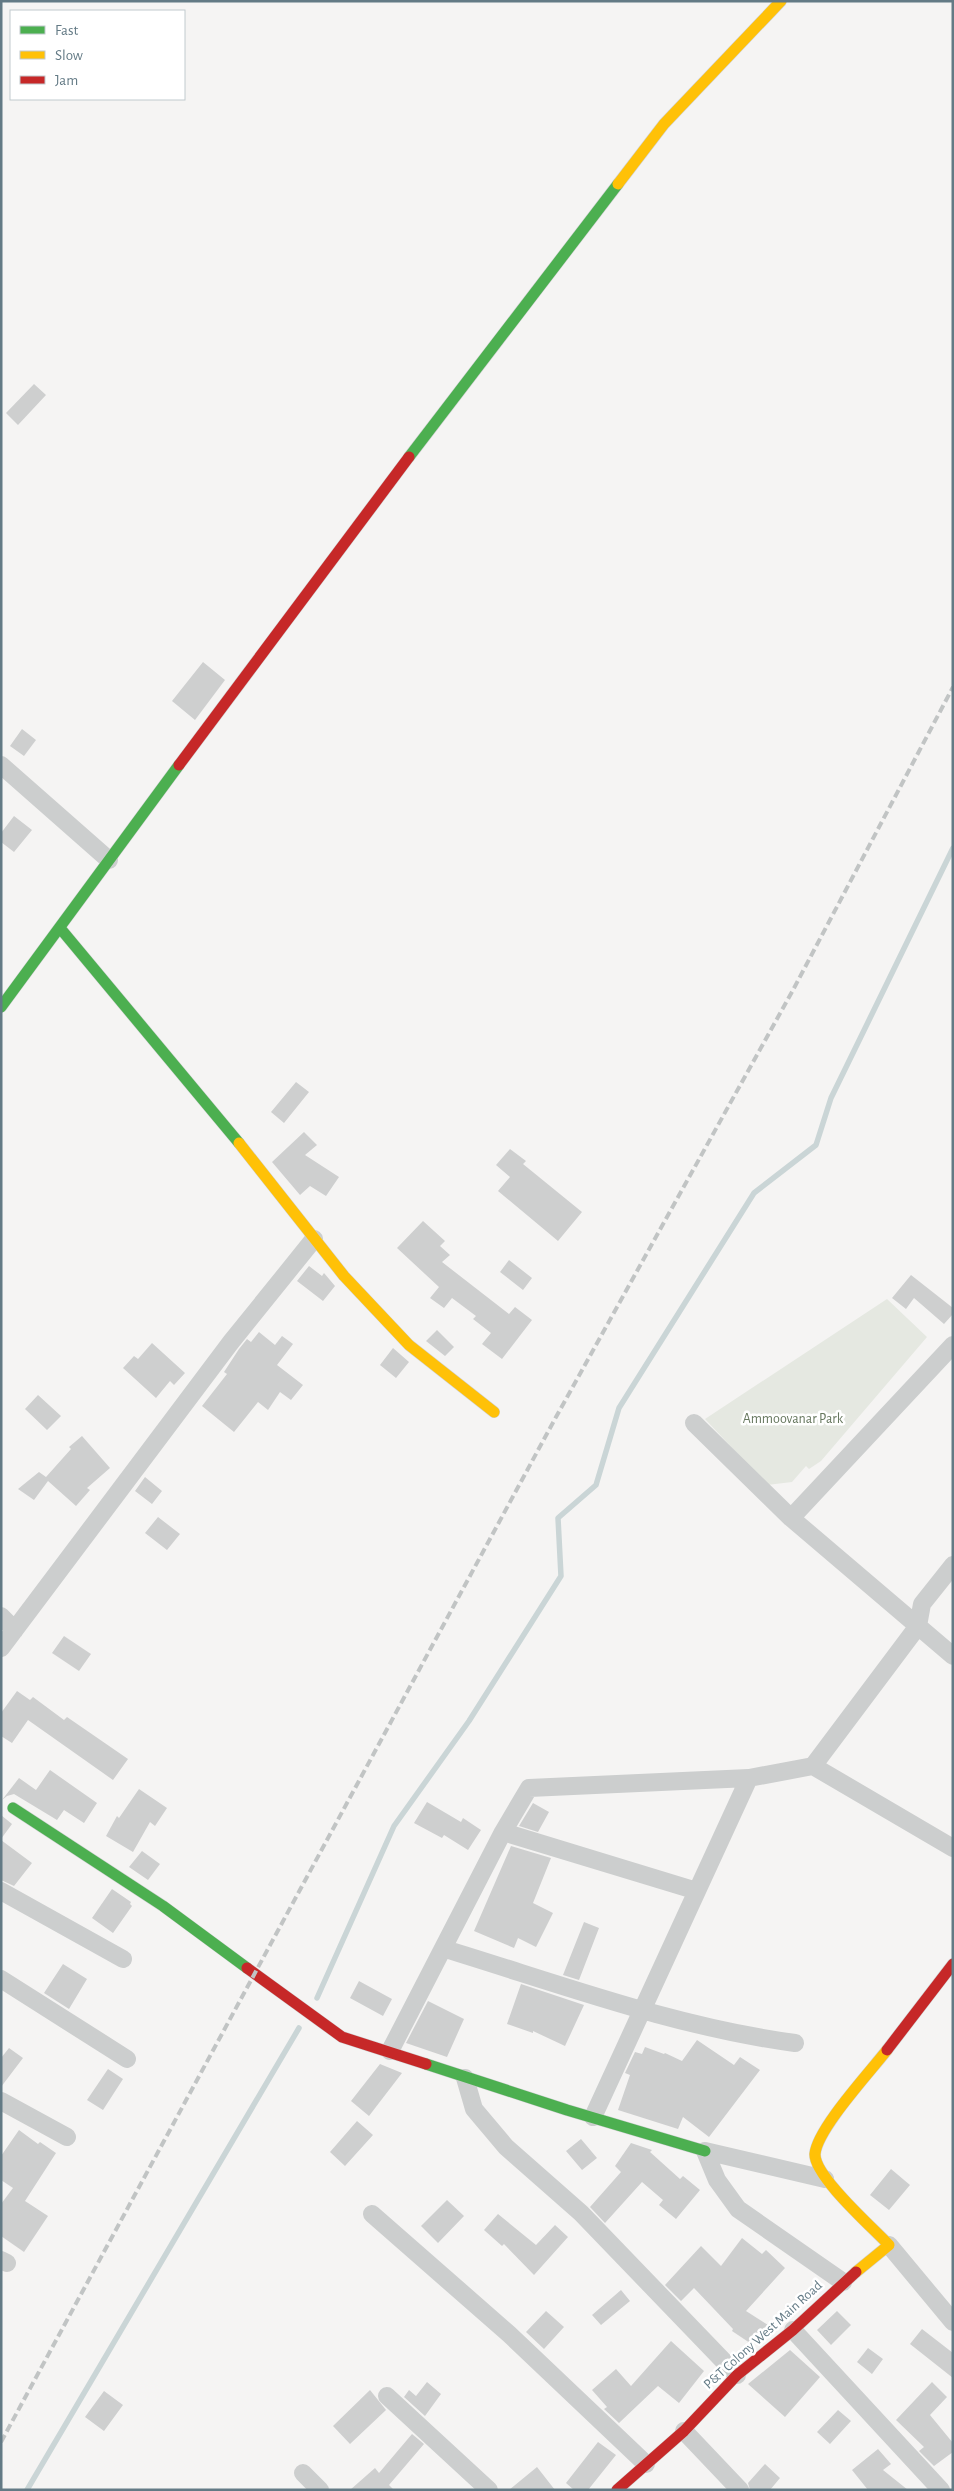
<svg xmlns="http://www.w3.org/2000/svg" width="954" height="2491" viewBox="0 0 954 2491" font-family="'Alegreya Sans',sans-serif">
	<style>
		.green { fill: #e5e8e1 }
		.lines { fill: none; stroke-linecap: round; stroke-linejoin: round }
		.stream { stroke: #cad5d6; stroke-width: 5.5 }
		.building { fill: #cecfcf }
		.fast-casing { stroke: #cfd1d2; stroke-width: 12 }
		.slow-casing { stroke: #cfd1d2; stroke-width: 12 }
		.jam-casing { stroke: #cfd1d2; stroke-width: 12 }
		.street { stroke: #cccece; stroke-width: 18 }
		.fast { stroke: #4caf50; stroke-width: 11 }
		.slow { stroke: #ffc107; stroke-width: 11 }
		.jam { stroke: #c62828; stroke-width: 11 }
		.rail { stroke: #c1c4c4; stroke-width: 4; stroke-dasharray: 8 4; stroke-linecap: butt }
		.labels { text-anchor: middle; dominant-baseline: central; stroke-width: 5; stroke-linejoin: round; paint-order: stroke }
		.park-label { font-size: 14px; fill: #66775e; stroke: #fff }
		.street-label { font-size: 14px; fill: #637a85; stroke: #fff }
	</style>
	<rect width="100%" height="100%" fill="#f5f4f3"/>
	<!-- green -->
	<path class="green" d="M887,1299L927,1337L821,1461L809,1469L806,1466L792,1482L767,1485L705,1419Z"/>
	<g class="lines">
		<!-- stream -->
		<path class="stream" d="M317,1998L394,1826L469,1721L561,1576L558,1518L596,1485L619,1408L754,1193L816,1145L831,1098L953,848
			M27,2490L299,2028"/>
	</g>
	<!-- building -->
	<path class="building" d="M34,384L46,395L18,425L6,413Z
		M203,662L225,680L195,720L172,701Z
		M22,729L36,740L24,756L10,746Z
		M14,816L32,830L14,852L1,842V833Z
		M296,1082L309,1092L284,1123L271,1112Z
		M304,1132L317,1145L305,1155L339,1177L326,1196L310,1186L300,1195L272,1162Z
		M510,1149L526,1161L523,1164L582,1212L558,1241L498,1191L510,1177L496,1165Z
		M423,1221L445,1241L440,1246L450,1255L442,1262L509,1314L515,1307L532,1320L502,1359L482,1344L491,1333L473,1319L476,1316L452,1298L444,1308L430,1298L439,1287L397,1248Z
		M509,1260L532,1278L523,1290L500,1272Z
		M309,1266L322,1276L324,1273L335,1286L323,1301L297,1281Z
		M911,1275L953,1308V1314L944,1324L914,1298L906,1309L892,1298Z
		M437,1330L454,1347L445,1356L426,1341Z
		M259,1332L275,1345L282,1336L293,1344L277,1365L303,1385L291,1400L280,1392L268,1410L258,1402L234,1432L202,1406L227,1374L224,1372L239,1349L247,1339L251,1342Z
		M152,1343L185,1373L174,1385L170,1381L156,1398L123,1368L134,1356L138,1359Z
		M393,1348L409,1362L396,1378L380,1365Z
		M38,1395L61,1416L47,1430L25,1409Z
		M82,1436L110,1468L87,1488L90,1490L76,1506L48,1481L34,1500L18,1489L39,1472L46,1477L71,1449L69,1447Z
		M145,1477L162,1491L152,1504L135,1491Z
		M158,1517L180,1534L167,1550L145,1533Z
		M64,1636L91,1654L79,1671L52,1653Z
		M17,1691L30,1700L33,1697L64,1720L67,1717L128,1759L113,1780L28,1720L12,1743L1,1736V1713Z
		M50,1770L97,1803L84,1823L64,1810L57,1820L14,1794L7,1796L2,1800L19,1778L36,1790Z
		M139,1789L167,1808L155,1826L150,1822L133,1852L106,1836L117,1816L119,1818Z
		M427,1802L461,1822L463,1818L481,1830L468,1850L444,1835L442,1838L414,1823Z
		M533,1803L549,1812L538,1832L519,1826Z
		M1,1815L12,1824L1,1839Z
		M1,1840L32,1863L14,1886L1,1880Z
		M511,1846L551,1858L533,1903L553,1913L536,1947L518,1938L514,1948L474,1931Z
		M142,1851L160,1864L148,1880L129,1867Z
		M112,1889L131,1902L130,1904L132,1906L113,1933L92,1918Z
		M584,1922L599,1928L579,1980L563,1975Z
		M63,1964L87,1979L69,2009L44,1993Z
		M359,1981L392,1999L383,2016L350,1998Z
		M521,1984L584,2005L565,2046L533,2031V2033L507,2024Z
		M428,2001L464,2019L447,2057L406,2043Z
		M697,2040L734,2065L740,2057L760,2070L709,2137L683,2117L678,2129L618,2110L630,2075L625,2073L635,2052L642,2054L645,2047L664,2054L665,2053L682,2061Z
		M9,2048L23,2058L1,2087V2058Z
		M380,2064L402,2073L369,2116L351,2101Z
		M108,2069L123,2079L103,2110L87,2100Z
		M357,2121L373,2135L345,2166L330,2152Z
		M19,2130L38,2144L40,2142L56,2153L25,2201L48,2216L24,2252L1,2236V2204L13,2188L1,2180V2156Z
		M581,2139L597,2158L582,2170L566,2151Z
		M631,2143L652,2150L650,2152L680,2179L683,2176L700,2190L676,2219L659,2205L663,2200L642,2182L605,2223L590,2207L621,2172L615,2166Z
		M891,2169L910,2185L889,2210L870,2195Z
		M447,2200L464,2216L438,2243L421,2226Z
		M498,2214L536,2245L555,2225L568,2237L534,2275L504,2244L502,2246L484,2230Z
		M742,2238L762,2254L766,2250L785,2268L746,2311L768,2325L753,2345L732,2331L733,2329L694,2288L681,2301L665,2285L701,2246L721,2266Z
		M621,2290L630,2301L601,2325L592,2315Z
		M546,2311L564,2327L544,2349L526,2332Z
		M837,2311L851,2325L831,2345L817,2330Z
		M922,2329L953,2353V2378L910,2344Z
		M671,2341L704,2371L679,2403L658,2386L619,2423L604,2409L607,2407L592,2390L616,2369L631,2386Z
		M868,2348L883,2359L872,2374L857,2362Z
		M790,2350L820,2377L785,2417L748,2384Z
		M427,2382L441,2394L425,2416L404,2397L409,2390L416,2396Z
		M932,2382L947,2397L930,2415L953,2443V2452L934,2466L919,2451L924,2447L896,2420Z
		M370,2390L386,2410L350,2444L333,2426Z
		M104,2391L123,2405L104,2431L85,2417Z
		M838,2410L851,2421L830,2444L817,2432Z
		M412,2434L424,2444L389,2485L394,2490H350L375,2468L379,2473Z
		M598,2442L616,2455L588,2490H574L566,2483Z
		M878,2449L891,2464L883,2470L908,2490H868L852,2470Z
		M765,2464L780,2478L770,2490H750L748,2483Z
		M537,2467L555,2490H509Z"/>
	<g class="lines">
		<!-- fast casing -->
		<g class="fast-casing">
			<path id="fast" d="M409,457L618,184
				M60,928L239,1143
				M1,1007L179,765
				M13,1808L163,1906L247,1968
				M426,2064L567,2110L705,2151"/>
		</g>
		<!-- slow casing -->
		<g class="slow-casing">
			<path id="slow" d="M618,184L664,124L781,1
				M239,1143L344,1276L409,1345L494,1412
				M856,2272L889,2245C873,2228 814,2176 815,2154C817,2129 870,2072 887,2050"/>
		</g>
		<!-- jam casing -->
		<g class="jam-casing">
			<path id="jam" d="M179,765L409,457
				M247,1968L342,2037L426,2064
				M887,2050L953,1964
				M617,2490L684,2431L737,2375L793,2330L856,2272"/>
		</g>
		<!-- street -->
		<path class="street" d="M1,765L109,860
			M694,1423L791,1518L953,1656
			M791,1518L953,1345
			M1,1616L15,1630
			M1,1648L231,1342L314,1239
			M813,1766L953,1848
			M503,1832L529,1788L749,1778
			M1,1891L123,1959
			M697,1891L749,1778L813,1766L918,1626L922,1604L953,1565
			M445,1949C560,1984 675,2027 795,2043
			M1,1979L127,2059
			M390,2051L503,1832L697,1891L593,2117
			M465,2078L474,2109L506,2147L581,2213L737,2375
			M1,2101L67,2137
			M825,2179L705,2151L717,2180L738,2209L843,2282
			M372,2214L509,2334L646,2464
			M889,2245L953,2322
			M1,2260L7,2263
			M793,2330L941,2490
			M387,2396L489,2490
			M684,2431L740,2490
			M303,2473L320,2490"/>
		<!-- fast -->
		<use href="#fast" class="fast"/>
		<!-- slow -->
		<use href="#slow" class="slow"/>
		<!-- jam -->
		<use href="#jam" class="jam"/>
		<!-- rail -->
		<path class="rail" d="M1,2442L556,1417L793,990L953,687"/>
	</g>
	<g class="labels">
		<!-- park labels -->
		<g class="park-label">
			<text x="793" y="1419">Ammoovanar Park</text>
		</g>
		<!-- street labels -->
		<g class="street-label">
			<text transform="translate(763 2335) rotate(-42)">P&amp;T Colony West Main Road</text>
		</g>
	</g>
	<!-- border -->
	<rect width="954" height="2491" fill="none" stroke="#637a85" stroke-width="5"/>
	<!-- legend -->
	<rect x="10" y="10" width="175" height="90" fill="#ffffff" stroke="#c1cace"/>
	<rect x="20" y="26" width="25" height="8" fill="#4caf50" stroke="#c1cace"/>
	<text x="55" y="35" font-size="15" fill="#637a85">Fast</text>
	<rect x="20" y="51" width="25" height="8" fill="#ffc107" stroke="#c1cace"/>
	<text x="55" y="60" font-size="15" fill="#637a85">Slow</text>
	<rect x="20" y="76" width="25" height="8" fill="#c62828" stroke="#c1cace"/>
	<text x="55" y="85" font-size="15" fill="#637a85">Jam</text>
</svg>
